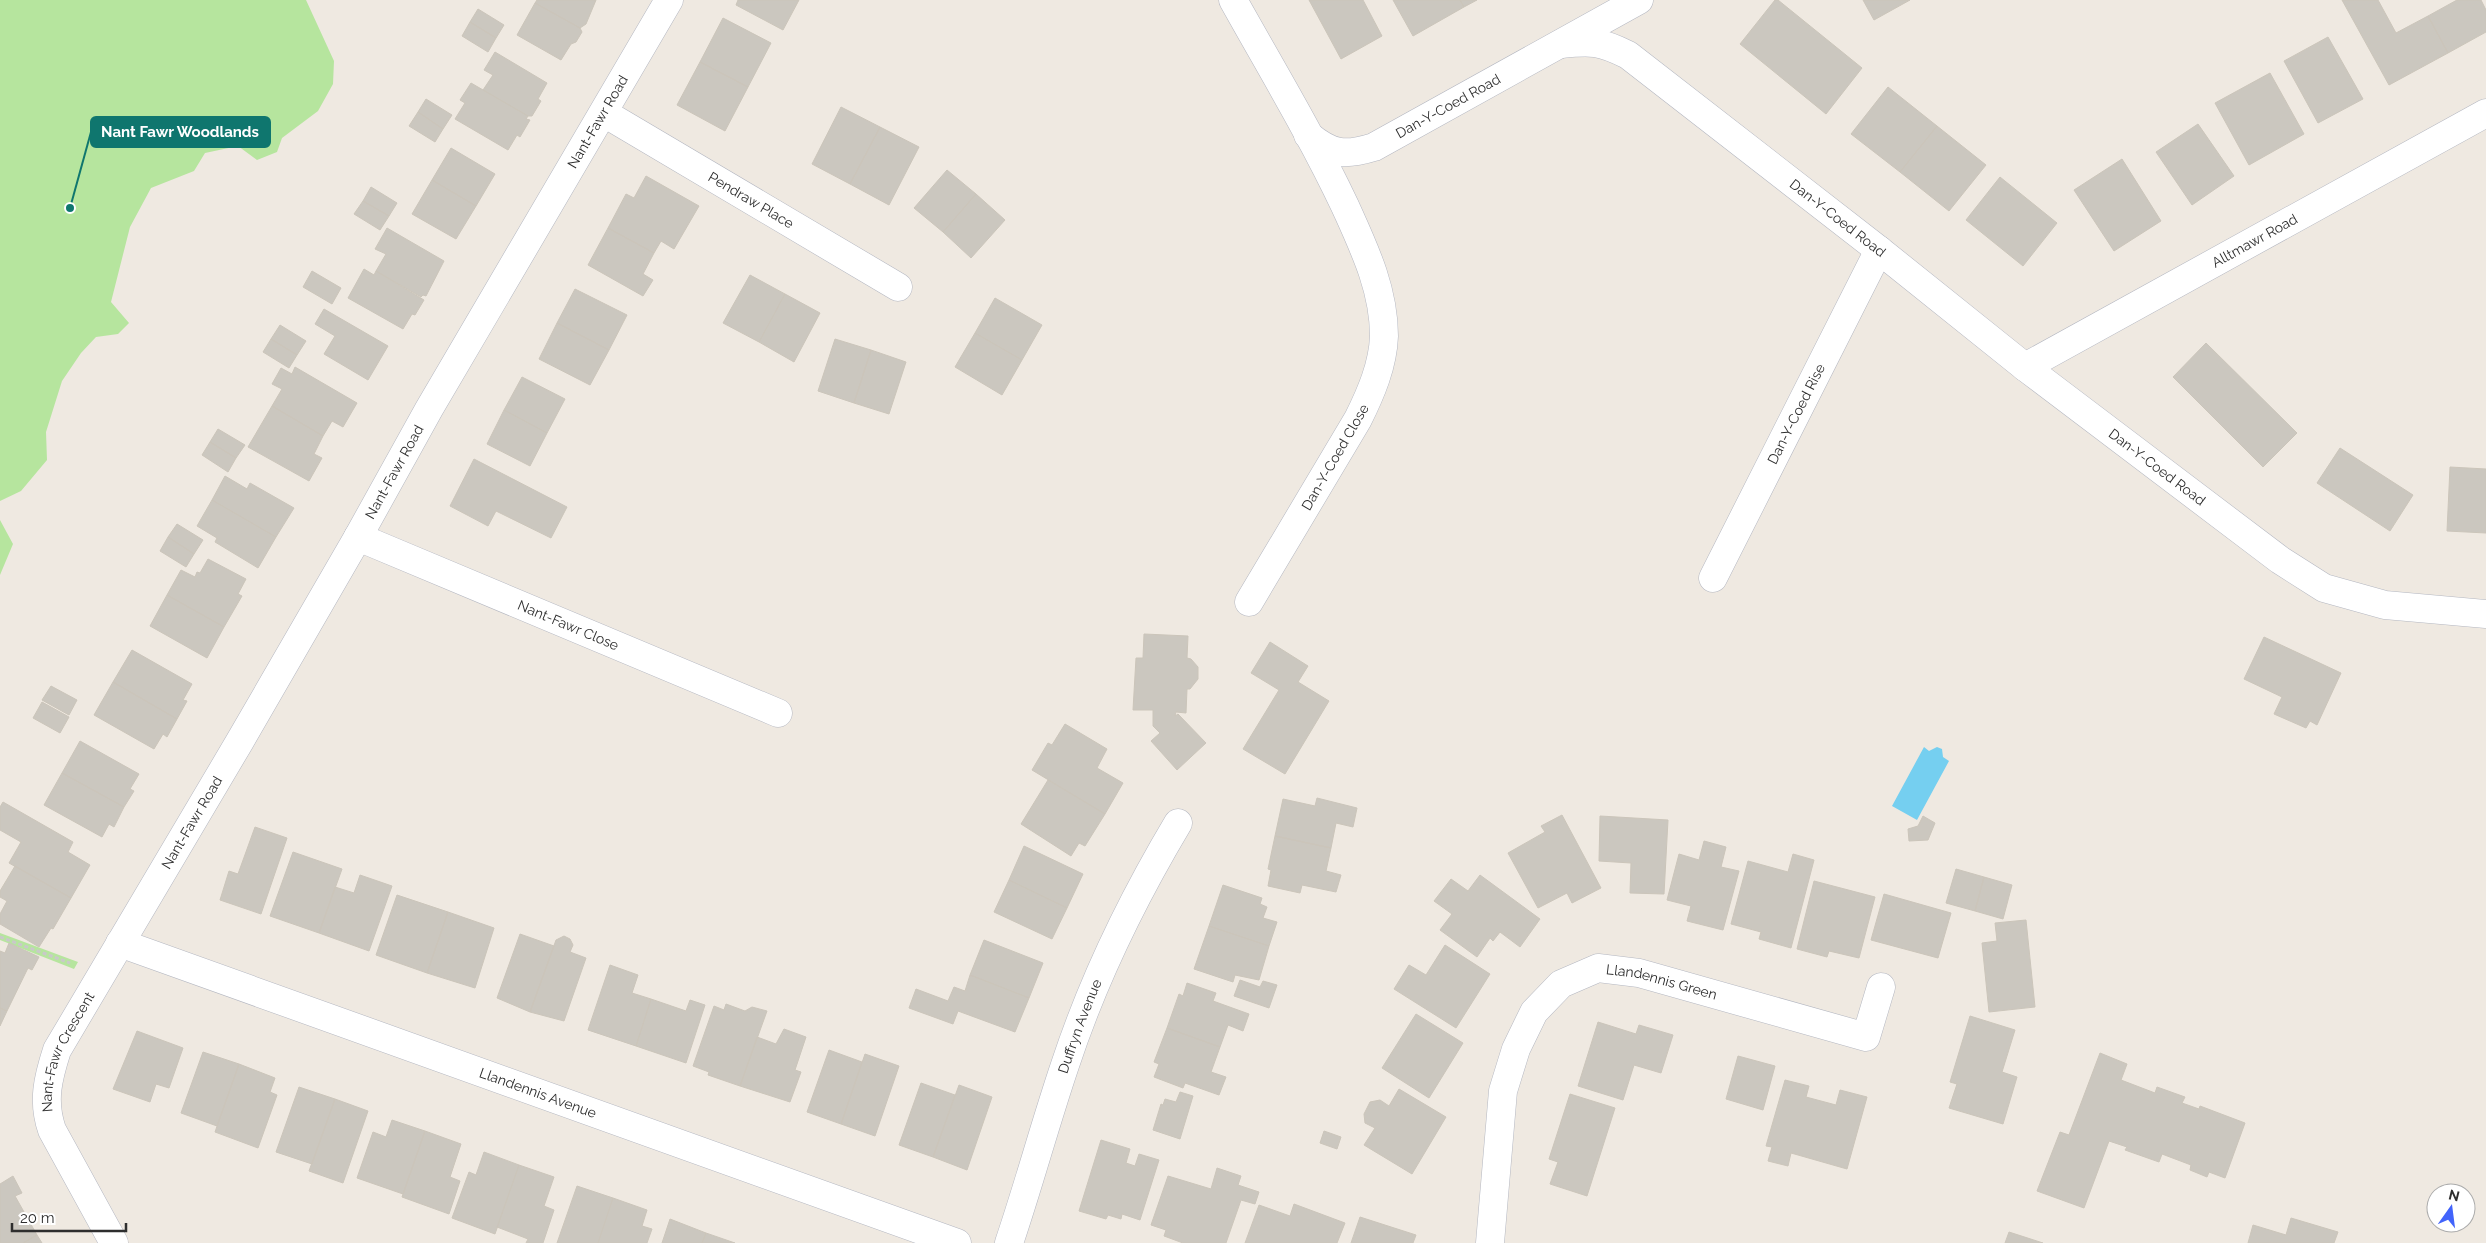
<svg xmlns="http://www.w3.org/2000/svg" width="2486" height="1243" viewBox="0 0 2486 1243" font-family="Raleway,sans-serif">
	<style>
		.green { fill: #b6e59e }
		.water { fill: #75cff0 }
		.building { fill: #cbc7bf; stroke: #cbc5ba }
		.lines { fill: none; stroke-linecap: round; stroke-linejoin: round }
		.minor-casing { stroke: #b4b7c1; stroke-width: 29 }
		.path { stroke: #c9c9c9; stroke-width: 3; stroke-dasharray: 4 2.5; stroke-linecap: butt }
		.minor { stroke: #fff; stroke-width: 28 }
		.labels { text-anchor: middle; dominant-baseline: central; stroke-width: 4.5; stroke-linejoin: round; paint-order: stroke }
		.street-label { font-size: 14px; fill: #2e2e2e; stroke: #fff }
		.leader { fill: none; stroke: #0f766e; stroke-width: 2 }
		.callout-dot { fill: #0f766e; stroke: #fff; stroke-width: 2 }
		.callout { fill: #0f766e; stroke: #0f766e; stroke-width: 2 }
		.callout-label { font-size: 15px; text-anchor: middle; font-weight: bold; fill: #fff }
	</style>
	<rect width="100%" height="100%" fill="#efe9e1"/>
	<!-- green -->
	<path class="green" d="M0,0H306L334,61L333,84L318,111L282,138L277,152L257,160L238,146L205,153L194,171L151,188L130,227L111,302L129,323L118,334L96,337L81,353L62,381L46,432L47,460L21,491L0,501Z
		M0,520L13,544L0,575Z
		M0,933L78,962L74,969L0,940Z"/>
	<!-- water -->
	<path class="water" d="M1924,747L1929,751L1937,747L1942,749L1943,757L1949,761L1917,820L1892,806Z"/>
	<!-- building -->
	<path class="building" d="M537,0H596L586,24L580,28L535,3Z
		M738,0H799L783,30L736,5Z
		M1309,0H1363L1382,36L1341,59Z
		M1393,0H1460L1464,7L1413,36Z
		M1460,0H1477L1464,7Z
		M1775,0H1778L1862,68L1826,114L1740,44Z
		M1863,0H1910L1874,20Z
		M2342,0H2378L2396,33L2428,16L2448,53L2389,85Z
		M2457,0H2481L2486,10V32L2448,53L2428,16Z
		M535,3L580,28L582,32L576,42L571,44L561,60L517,35Z
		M478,9L504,25L496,38L470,22Z
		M723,18L771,43L748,87L700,62Z
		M470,22L496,38L488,52L462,36Z
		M2328,37L2363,99L2318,123L2284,61Z
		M495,52L547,83L538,99L541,101L532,116H528L483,90L493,75L484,70Z
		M700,62L748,87L725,131L677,105Z
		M2270,73L2304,134L2249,165L2215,103Z
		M471,83L528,116L526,119L530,120L520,137L517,135L508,150L455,119L465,103L460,100Z
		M1888,87L1937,126L1900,172L1851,134Z
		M426,99L452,115L443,129L418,112Z
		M841,107L880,127L850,184L812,164Z
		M418,112L443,129L435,142L409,126Z
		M2198,124L2234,176L2192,205L2156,152Z
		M1937,126L1986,165L1949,211L1900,172Z
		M880,127L919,147L889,205L850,184Z
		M451,148L495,174L476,206L432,180Z
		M2122,159L2161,221L2114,251L2074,190Z
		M947,170L976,194L943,232L914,208Z
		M646,176L699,206L674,249L661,241L654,253L608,228L626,194L634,198Z
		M2000,177L2057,223L2023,266L1966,220Z
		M432,180L476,206L456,239L412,214Z
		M371,187L397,203L389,216L363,201Z
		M976,194L1005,220L971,258L943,232Z
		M363,201L389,216L380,230L354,214Z
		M387,228L444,261L426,296L423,295L421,297L376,271L386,254L375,249Z
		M608,228L654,253L643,274L653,280L643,296L588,265Z
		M364,269L374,275L376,271L424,300L415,315L412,314L403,329L348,298Z
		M312,271L341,288L332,304L303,287Z
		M750,275L785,294L759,342L723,323Z
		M575,289L627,315L609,350L557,323Z
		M785,294L820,313L794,362L759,342Z
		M995,298L1042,325L1022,360L975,333Z
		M324,309L388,346L368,380L324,354L335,336L315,324Z
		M557,323L609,350L590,385L539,359Z
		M280,325L306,341L297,355L271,339Z
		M975,333L1022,360L1002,395L955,367Z
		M271,339L297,355L289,368L263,352Z
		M835,339L871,350L854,403L818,391Z
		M2206,343L2297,433L2263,467L2173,377Z
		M871,350L906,362L889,414L854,403Z
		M295,367L357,403L343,427L332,421L323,436L272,406L282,389L272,384L281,368L292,374Z
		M522,377L565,399L547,433L504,410Z
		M272,406L323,436L314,454L322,458L309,481L248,447Z
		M504,410L547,433L530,466L487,444Z
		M218,429L245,445L236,458L210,442Z
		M210,442L236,458L228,472L202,455Z
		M2340,448L2413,495L2390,531L2317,483Z
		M474,459L567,507L551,538L496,511L488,526L450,506Z
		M2450,467L2486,469V533L2447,531Z
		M225,476L247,489L250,483L294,508L276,537L212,500Z
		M212,500L276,537L258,568L215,542L217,538L197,526Z
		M177,524L203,540L194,554L168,537Z
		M168,537L194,554L186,567L160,551Z
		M208,559L246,579L238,594L242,596L224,627L167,595L181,570L195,577L197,572L200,573Z
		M167,595L224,627L207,658L150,626Z
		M1144,634L1188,636L1187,658L1191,659L1198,667V679L1190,689H1187L1186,713L1176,712L1175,716L1178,714L1206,743L1177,770L1151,741L1160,733L1153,726V710H1133L1136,658H1143Z
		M2264,637L2341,673L2317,725L2310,721L2306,728L2274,714L2282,697L2244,679Z
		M1270,642L1308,666L1298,682L1329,701L1285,774L1243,749L1279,690L1251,673Z
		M132,650L192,684L183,700L187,701L177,719L113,682Z
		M113,682L177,719L167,737L163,734L154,749L94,715Z
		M51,686L77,700L69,715L42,700Z
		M42,702L69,717L60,733L33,718Z
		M1065,724L1107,749L1097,768L1123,783L1105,814L1032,770L1048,743L1052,745Z
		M80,741L139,774L130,789L134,791L124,807L62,773Z
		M62,773L124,807L114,827L109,824L102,837L44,805Z
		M1048,780L1105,814L1085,846L1079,843L1071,856L1021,824Z
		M1317,798L1357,808L1353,827L1336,823L1331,848L1275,836L1283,799L1315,806Z
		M3,802L73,842L68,852L90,865L71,898L9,863L21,842L0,830V807Z
		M1562,815L1601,888L1572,903L1567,893L1538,908L1508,853L1545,832L1541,826Z
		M1600,816L1668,820L1664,894L1630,893L1631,863L1599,861Z
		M1923,816L1935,823L1928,840L1909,841L1908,829L1918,826Z
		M255,827L287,838L261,914L220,900L229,871L238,874Z
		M1275,836L1331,848L1326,871L1341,875L1336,892L1302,885L1300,893L1268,886L1271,870L1268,869Z
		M1704,841L1726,847L1721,867L1739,871L1723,930L1687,921L1691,906L1667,900L1679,854L1699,860Z
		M1024,846L1083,874L1067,908L1009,880Z
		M293,852L342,869L319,933L270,916Z
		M1793,854L1814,860L1791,948L1759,939L1761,932L1731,924L1748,861L1788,872Z
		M15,866L71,898L53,929L51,928L39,947L0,924V914L7,901L0,897V891Z
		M1956,869L1984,877L1975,911L1946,903Z
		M360,875L392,886L369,951L319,933L335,887L354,893Z
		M1480,875L1540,919L1520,947L1500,932L1493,941L1490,938L1477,957L1440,930L1452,914L1434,901L1451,879L1468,891Z
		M1984,877L2012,885L2003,919L1975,911Z
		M1009,880L1067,908L1052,939L994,912Z
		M1814,881L1875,897L1859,958L1829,951L1827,957L1797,949Z
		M1223,885L1262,898L1260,904L1267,907L1263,918L1277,922L1269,946L1209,926Z
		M1884,894L1951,913L1938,958L1871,940Z
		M397,895L448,912L427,973L376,955Z
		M448,912L494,928L475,988L427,973Z
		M2026,920L2035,1007L1989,1012L1982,943L1997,941L1995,923Z
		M1209,926L1269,946L1259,980L1235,975L1233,982L1194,969Z
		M520,934L554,946L530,1012L497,998Z
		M564,936L570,939L573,945L570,952L586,958L564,1021L530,1012L556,940Z
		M984,940L1043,963L1029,998L970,975Z
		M9,943L39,957L32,970L28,968L7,1011L0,1008V951L5,953Z
		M1445,945L1490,974L1456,1028L1394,989L1409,965L1426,975Z
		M610,965L638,975L632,993L651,999L636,1046L588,1030Z
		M970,975L1029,998L1015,1032L958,1011L953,1024L909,1008L916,989L948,1001L954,987L965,991Z
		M1240,980L1260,987L1263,981L1277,985L1269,1008L1234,996Z
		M1187,983L1216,993L1213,1001L1249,1014L1243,1031L1228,1025L1220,1047L1167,1028L1179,994L1183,996Z
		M651,999L686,1011L690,1000L705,1005L686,1063L636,1046Z
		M726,1004L745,1011L752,1007L767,1011L740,1086L708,1075L709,1072L693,1066L714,1006L724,1010Z
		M0,1008L7,1011L0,1026Z
		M1416,1014L1463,1043L1429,1098L1382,1068Z
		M1970,1016L2015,1030L2002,1072L2017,1077L2003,1124L1949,1108L1957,1084L1950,1082Z
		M1598,1022L1636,1034L1639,1025L1673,1035L1661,1073L1634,1065L1623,1100L1578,1086Z
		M1167,1028L1220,1047L1211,1072L1226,1077L1219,1095L1185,1083L1183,1088L1154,1077L1159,1064L1154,1062Z
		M784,1029L806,1037L795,1070L801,1072L790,1102L740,1086L757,1037L776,1044Z
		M137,1031L183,1048L169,1088L156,1084L150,1102L113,1089Z
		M829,1050L862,1062L841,1124L807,1112Z
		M203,1052L239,1064L217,1126L181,1113Z
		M2100,1053L2127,1064L2121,1080L2155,1093L2157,1087L2185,1097L2182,1103L2199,1109L2200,1106L2245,1123L2225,1178L2209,1172L2207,1177L2190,1170L2191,1165L2162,1154L2159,1162L2125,1150L2127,1147L2109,1141L2084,1208L2037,1191L2060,1132L2069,1135Z
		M865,1054L899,1066L875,1136L841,1124Z
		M1738,1056L1775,1066L1763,1110L1726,1099Z
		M239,1064L275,1078L270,1092L277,1095L258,1148L215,1132Z
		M1785,1080L1809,1086L1806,1097L1836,1105L1840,1090L1867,1097L1847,1169L1791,1153L1788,1166L1768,1161L1772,1147L1766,1146Z
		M921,1083L955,1095L933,1157L899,1145Z
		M959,1085L992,1097L967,1170L933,1157Z
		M299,1087L335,1099L312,1164L276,1152Z
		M1399,1089L1446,1117L1412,1174L1364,1145L1375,1128L1365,1123L1364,1114L1370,1102L1380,1100L1389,1106Z
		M1180,1092L1193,1096L1180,1139L1153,1130L1161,1104L1163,1105L1165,1099L1176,1102Z
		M1570,1094L1615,1108L1587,1196L1550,1184L1558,1162L1549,1159Z
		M335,1099L368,1111L343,1183L309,1171Z
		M392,1120L425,1131L403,1194L357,1178L373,1132L386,1137Z
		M425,1131L461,1144L450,1177L460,1181L449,1214L402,1197Z
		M1324,1131L1341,1137L1337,1149L1320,1143Z
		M1101,1140L1130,1149L1126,1163L1135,1166L1139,1154L1159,1160L1140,1220L1122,1214L1121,1219L1108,1215L1106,1219L1079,1211Z
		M484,1152L519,1165L495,1234L452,1218L469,1172L476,1175Z
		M519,1165L554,1177L544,1206L554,1210L543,1243H526L528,1239L497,1227Z
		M1217,1168L1241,1176L1238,1185L1259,1192L1255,1204L1241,1200L1226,1243H1183L1164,1236L1166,1230L1151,1225L1168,1176L1211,1189Z
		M13,1176L22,1193L15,1196L37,1235L23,1243H0V1184Z
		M577,1186L613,1198L598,1243H557Z
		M613,1198L647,1210L642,1226L652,1229L647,1243H598Z
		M1294,1204L1345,1223L1337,1243H1245L1259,1205L1290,1216Z
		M1360,1217L1416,1235L1413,1243H1351Z
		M2291,1218L2338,1232L2334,1243H2248L2253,1225L2286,1235Z
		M670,1219L706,1233L702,1243H662Z
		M2009,1232L2043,1243H2005Z
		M706,1233L735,1243H702Z
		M37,1235L42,1243H23Z"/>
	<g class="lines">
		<!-- minor casing -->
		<g class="minor-casing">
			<g id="minor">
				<path d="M1233,0C1271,68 1312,136 1345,206C1364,248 1384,289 1384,336C1383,365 1371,393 1358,419L1249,602"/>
				<path id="s1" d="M1561,44C1592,41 1600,41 1628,55L1879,250L2025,367L2280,560L2324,588L2385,605L2486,614"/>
				<path id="s2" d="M604,113L898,287"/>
				<path id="s3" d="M1308,135C1332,155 1345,156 1374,147L1639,0"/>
				<path id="s4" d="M2025,367L2486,113"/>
				<path id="s5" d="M358,537L778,713"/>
				<path id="s6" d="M1713,578L1879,250"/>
				<path id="s7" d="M120,943L957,1243"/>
				<path id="s8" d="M114,1243L52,1130C42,1101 48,1078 57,1050L240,741L358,537L429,409L669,0"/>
				<path id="s9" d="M1009,1243C1029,1184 1045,1124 1065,1065C1093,980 1132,900 1178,823"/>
				<path id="s10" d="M1490,1243L1503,1091L1516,1049L1534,1012L1561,984L1598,968L1639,973L1866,1037L1881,987"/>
			</g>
		</g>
		<!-- path -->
		<path class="path" d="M0,937L70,963"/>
		<!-- minor -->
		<use href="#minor" class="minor"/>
	</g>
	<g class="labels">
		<!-- street labels -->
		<g class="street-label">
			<text stroke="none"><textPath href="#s3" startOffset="156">Dan-Y-Coed Road</textPath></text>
			<text stroke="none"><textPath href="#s8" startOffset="1285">Nant-Fawr Road</textPath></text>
			<text stroke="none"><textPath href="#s2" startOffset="171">Pendraw Place</textPath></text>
			<text stroke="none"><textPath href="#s1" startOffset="335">Dan-Y-Coed Road</textPath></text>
			<text stroke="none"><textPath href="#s4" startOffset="262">Alltmawr Road</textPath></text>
			<text stroke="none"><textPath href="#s6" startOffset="184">Dan-Y-Coed Rise</textPath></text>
			<text transform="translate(1335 457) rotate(-60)">Dan-Y-Coed Close</text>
			<text stroke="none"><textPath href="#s1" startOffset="740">Dan-Y-Coed Road</textPath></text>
			<text stroke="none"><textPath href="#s8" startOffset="880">Nant-Fawr Road</textPath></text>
			<text stroke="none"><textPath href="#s5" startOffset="228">Nant-Fawr Close</textPath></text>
			<text stroke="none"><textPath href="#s8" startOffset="475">Nant-Fawr Road</textPath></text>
			<text stroke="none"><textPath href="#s10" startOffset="382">Llandennis Green</textPath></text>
			<text stroke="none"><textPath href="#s9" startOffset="228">Duffryn Avenue</textPath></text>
			<text stroke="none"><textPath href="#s8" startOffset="212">Nant-Fawr Crescent</textPath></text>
			<text stroke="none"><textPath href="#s7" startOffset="444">Llandennis Avenue</textPath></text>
		</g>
	</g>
	<!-- callouts -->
	<path class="leader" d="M70 208L91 132"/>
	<circle class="callout-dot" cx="70" cy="208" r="5"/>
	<rect class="callout" x="91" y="117" width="179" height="30" rx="5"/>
	<g class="callout-label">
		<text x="180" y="137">Nant Fawr Woodlands</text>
	</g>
	<!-- north arrow -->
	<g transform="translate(2451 1208) rotate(14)"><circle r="24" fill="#ffffff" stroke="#ababab"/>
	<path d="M0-4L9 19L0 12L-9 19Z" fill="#4264fb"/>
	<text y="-8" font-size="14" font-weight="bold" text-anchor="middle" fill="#2e2e2e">N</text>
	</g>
	<!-- scale -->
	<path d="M12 1223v8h114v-8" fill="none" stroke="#2e2e2e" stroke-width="2.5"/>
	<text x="20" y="1223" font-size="15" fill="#2e2e2e" stroke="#ffffff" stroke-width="4" paint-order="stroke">20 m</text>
</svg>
